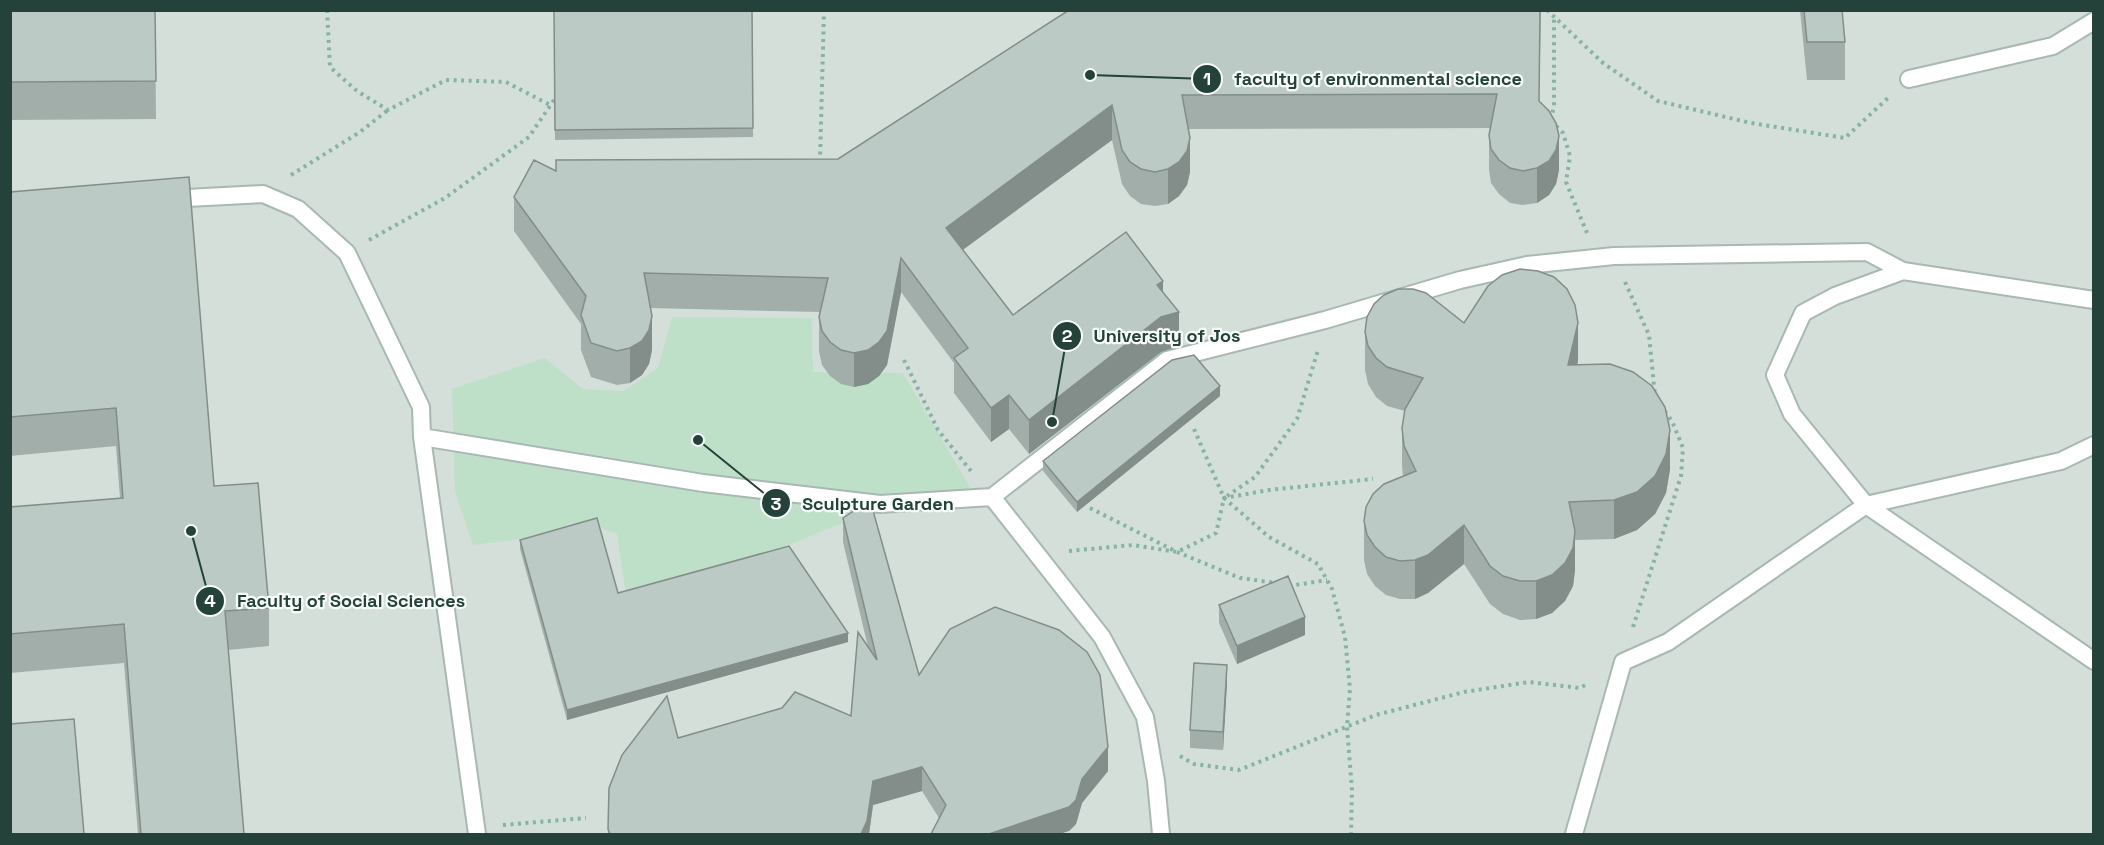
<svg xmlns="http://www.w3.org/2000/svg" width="2104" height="845" viewBox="0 0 2104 845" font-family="'Space Grotesk',sans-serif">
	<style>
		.built { fill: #d4dfda }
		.green { fill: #bfe0c8 }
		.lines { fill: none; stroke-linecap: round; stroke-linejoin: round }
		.service-casing { stroke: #a8b8b2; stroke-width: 20 }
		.path { stroke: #86b3a5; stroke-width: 4; stroke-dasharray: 3 4.5; stroke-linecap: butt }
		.service { stroke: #fff; stroke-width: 16 }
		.wall { fill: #a1aea9 }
		.shaded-wall { fill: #838d89 }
		.building { fill: #bbcac4; stroke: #838d89; stroke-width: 1.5 }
		.leader { fill: none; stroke: #24423a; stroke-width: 2 }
		.callout-dot { fill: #24423a; stroke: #f7fbf9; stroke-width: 2 }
		.mark-label { font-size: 18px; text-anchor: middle; font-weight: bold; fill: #fff }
		.callout-label { font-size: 18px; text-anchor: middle; font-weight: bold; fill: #24423a; stroke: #f7fbf9; stroke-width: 4.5; stroke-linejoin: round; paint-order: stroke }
	</style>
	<rect width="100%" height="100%" fill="#e6efeb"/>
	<!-- built -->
	<path class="built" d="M11,11H2093V834H11Z"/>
	<!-- green -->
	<path class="green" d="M672,317L812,318L813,372L903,373L971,489L837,525L770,553L626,594L617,534L585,522L528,538L473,545L455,492L452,389L545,358L583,389L623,391L658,368Z"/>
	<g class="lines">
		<!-- service casing -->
		<g class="service-casing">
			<path id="service" d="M1909,79L2053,46L2094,21
				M168,199L263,194L298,209L347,253L421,407L422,437L703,483L880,504L992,497L1167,360L1325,320L1460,280L1527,265L1614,256L1867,252L1903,271L1835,296L1803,313L1775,375L1792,414L1866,505L2094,661
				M1903,271L2094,300
				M422,437L477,834
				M992,497L1102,637L1145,717L1156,781L1161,834
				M1574,834L1623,662L1668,642L1866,505L2061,461L2094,445"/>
		</g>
		<!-- path -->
		<path class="path" d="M327,10L330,67L357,91L388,110L446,80L506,82L550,105
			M1547,10L1603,63L1658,101L1751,123L1845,138L1889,97
			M1551,120L1554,106V17
			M1556,126L1563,133L1570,156L1566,182L1587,233
			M820,162L824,10
			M291,175L360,132L388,110
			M369,240L445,198L529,137L558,94
			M1625,282L1649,335L1655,396
			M904,360L938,430L971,471
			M1194,429L1224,498L1269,537L1318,564L1332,589L1345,637L1350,689L1347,727L1352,790L1351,834
			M1227,496L1255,477L1297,419L1318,350
			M1090,508L1177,552L1240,578L1276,583
			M1069,551L1133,545L1177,552L1216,533L1224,498L1269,490L1373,479
			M1289,586L1327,580
			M1633,627L1681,476L1683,448L1672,421L1663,409
			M1180,756L1194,764L1239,770L1376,715L1464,692L1529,682L1580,688L1587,684
			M503,825L586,818"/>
		<!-- service -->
		<use href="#service" class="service"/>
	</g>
	<!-- wall -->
	<path class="wall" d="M10,10H155L156,119L10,120Z
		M554,10H752L753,137L555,140Z
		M1541,10L1539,101L1559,170L1556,184L1549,195L1537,203L1523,205L1510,203L1499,194L1491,183L1489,170V135L1490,128L1188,129L1190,172L1187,185L1179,196L1168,204L1155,206L1141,204L1130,196L1122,184L1112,140L963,250L1013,315L1163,293L1179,346L1161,352L1029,454L1009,429L991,442L954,393V363L901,292L887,365L879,376L868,384L854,387L841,384L830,376L822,365L819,351V317L820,312L650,308L652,350L649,364L642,375L630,383L617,385L591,377L581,350V324L514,231V197L556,171L838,159Z
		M1800,10H1842L1845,42V80H1807Z
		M10,192L214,486L269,608V646L228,650L244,834H138L124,663L10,673V507L120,498L116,446L10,456Z
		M1464,323L1578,361L1577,365L1670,469L1666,493L1655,514L1637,530L1614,539L1575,540V570L1573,586L1565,601L1552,613L1536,619L1520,620L1503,614L1490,604L1464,564L1428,593L1415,599H1400L1386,595L1375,586L1367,574L1364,560V521L1403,476L1402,466V428L1405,411L1387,406L1376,397L1368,384L1365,370V332Z
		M1220,396L1077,512L1043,471V461Z
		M843,518L919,675L1108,771L1082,803L1076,824L1069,831L939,818L922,791L873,805L869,834H608L609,788L678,738L851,716L868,647L843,542Z
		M520,540L618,593L848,642L567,720L520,549Z
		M1219,605L1305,635L1237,664L1219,623Z
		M1227,683L1223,750L1190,748V730Z"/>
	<!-- shaded-wall -->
	<path class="shaded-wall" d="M1112,105V140L946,262V228Z
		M1559,136V170L1556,184L1549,195L1537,203V168Z
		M1190,138V172L1187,185L1179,196L1168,204V169Z
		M901,258V292L887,365L879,376L868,384L854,387V353Z
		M1163,281V315L1157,285Z
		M1179,312V346L1161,352L1029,454V420L1161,317Z
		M652,316V350L649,364L642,375L630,383V348Z
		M1578,323V361L1568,404V365Z
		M1220,386V396L1077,512V502Z
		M1009,395V429L991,442V408Z
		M1670,430V469L1666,493L1655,514L1637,530L1614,539V500Z
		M1464,525V564L1428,593L1415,599V560Z
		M1575,531V570L1573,586L1565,601L1552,613L1536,619V581Z
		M1305,617V635L1237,664V646Z
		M848,633V642L567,720V710Z
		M1227,665V683L1223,750V732Z
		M1108,747V771L1082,803L1076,824L1069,831L1060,834H989L1082,779Z
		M922,767V791L873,805L869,834H861L873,781Z"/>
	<!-- building -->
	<path class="building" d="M10,10H155L156,81L10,82Z
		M554,10H752L753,128L555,130Z
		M1069,10H1540L1539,101L1549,111L1556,123L1559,136L1556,150L1549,161L1537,168L1523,171L1510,168L1499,160L1491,149L1489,135L1497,94L1182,95L1190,138L1187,151L1179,162L1168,169L1155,172L1141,169L1130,162L1122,150L1112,105L946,228L1013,315L1126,232L1163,281L1157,285L1179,312L1161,317L1029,420L1009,395L991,408L954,358L968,348L901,258L887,331L879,342L868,350L854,353L841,350L830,342L822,331L819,317L828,278L644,273L652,316L649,330L642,341L630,348L617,351L591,343L581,315L586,296L514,197L534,160L556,171V160L838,159Z
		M1804,10H1842L1845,42H1807Z
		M189,177L214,486L258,483L269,608L225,611L244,834H141L124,624L10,634V507L123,498L116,408L10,417V192Z
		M1520,269L1538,271L1554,277L1567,289L1575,305L1578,323L1568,365L1610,364L1633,372L1652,386L1665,407L1670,430L1666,454L1655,476L1637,492L1614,500L1569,502L1575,531L1573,548L1565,563L1552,575L1536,581H1520L1503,576L1490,566L1464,525L1428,555L1415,560L1400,561L1386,557L1375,547L1367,535L1364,521L1366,507L1373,494L1384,484L1416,471L1404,446L1402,428L1405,409L1423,378L1387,367L1376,358L1368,346L1365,332L1367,317L1374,304L1384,295L1398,289H1413L1426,293L1464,323L1488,286L1502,275Z
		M1194,355L1220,386L1077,502L1043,461L1172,360Z
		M870,500L919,675L950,629L995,607L1059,630L1087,652L1100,675L1108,747L1082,779L1076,800L1069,807L989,834H931L946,805L922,767L873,781L867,821L861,834H610L608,829L609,788L622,755L667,696L678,738L782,708L795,692L851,716L858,632L877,660L843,518Z
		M597,518L618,593L789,546L848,633L567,710L520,540Z
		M1288,576L1305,617L1237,646L1219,605Z
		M1194,663L1227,665L1223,732L1190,730Z
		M74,719L84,834H10V724Z"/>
	<!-- callouts -->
	<path class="leader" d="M1090 75L1207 79M1052 422L1067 336M698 440L776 503M191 531L210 601"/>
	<g class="callout-dot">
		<circle cx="1090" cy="75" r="6"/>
		<circle cx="1052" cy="422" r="6"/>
		<circle cx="698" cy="440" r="6"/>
		<circle cx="191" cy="531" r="6"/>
		<circle cx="1207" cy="79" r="15"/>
		<circle cx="1067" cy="336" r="15"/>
		<circle cx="776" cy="503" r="15"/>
		<circle cx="210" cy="601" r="15"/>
	</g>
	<g class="mark-label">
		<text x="1207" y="85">1</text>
		<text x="1067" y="342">2</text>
		<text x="776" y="510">3</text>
		<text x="210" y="607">4</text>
	</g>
	<g class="callout-label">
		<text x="1378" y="85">faculty of environmental science</text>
		<text x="1167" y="342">University of Jos</text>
		<text x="878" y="510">Sculpture Garden</text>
		<text x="351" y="607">Faculty of Social Sciences</text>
	</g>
	<!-- border -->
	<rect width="2104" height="845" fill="none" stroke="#24423a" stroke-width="24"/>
</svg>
